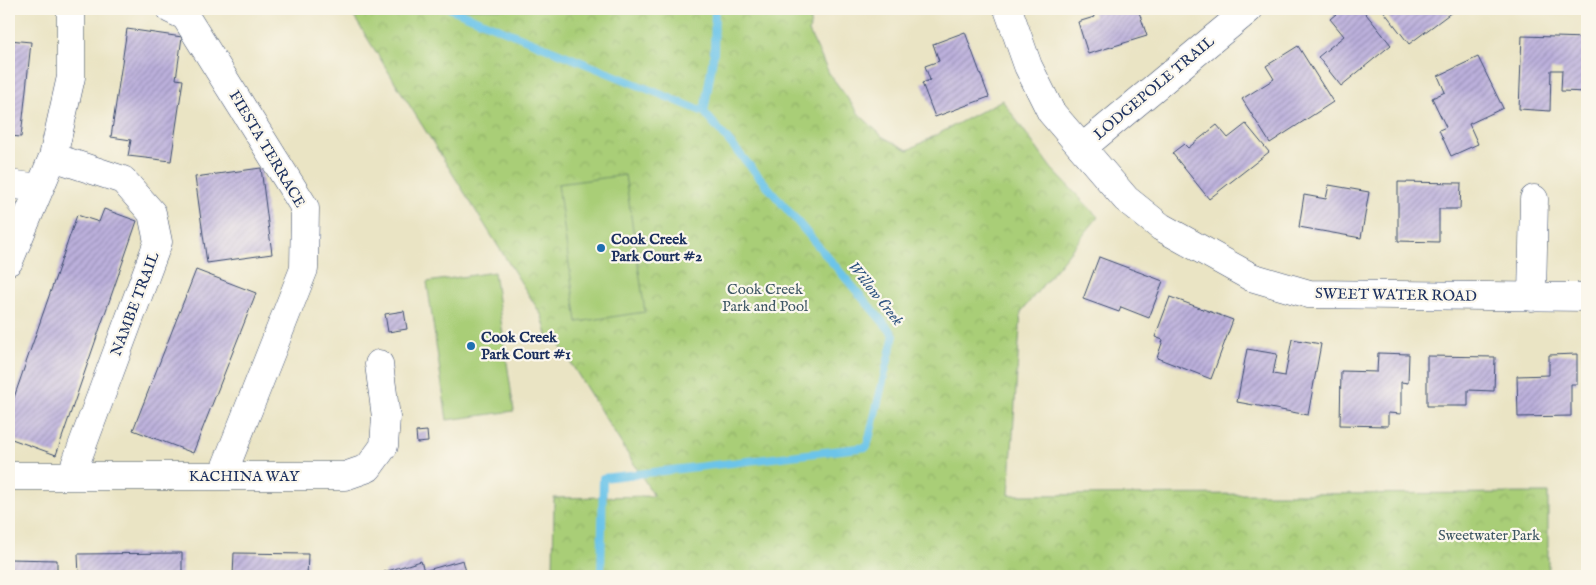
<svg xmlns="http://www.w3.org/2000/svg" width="1596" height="585" viewBox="0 0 1596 585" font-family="'IM FELL English',serif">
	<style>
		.park { fill: url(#park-crowns); stroke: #627e6a }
		.garden { fill: #a9ce77; stroke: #627e6a }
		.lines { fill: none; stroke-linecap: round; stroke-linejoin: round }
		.stream { stroke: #6cc4e9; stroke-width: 8 }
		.building { fill: url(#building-hatch) }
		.minor-casing { stroke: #3a4a6d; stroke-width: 29 }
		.minor { stroke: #fff; stroke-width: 28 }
		.poi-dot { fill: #1f6fb2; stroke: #fbf7ec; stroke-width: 2 }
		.labels { text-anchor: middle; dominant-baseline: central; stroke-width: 4.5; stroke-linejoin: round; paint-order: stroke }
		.street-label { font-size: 15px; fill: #1b2f5e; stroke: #fbf7ec }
		.poi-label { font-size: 15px; font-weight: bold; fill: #1b2f5e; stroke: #fbf7ec; text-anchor: start }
		.park-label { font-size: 15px; fill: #3e5764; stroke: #fbf7ec }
		.water-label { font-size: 16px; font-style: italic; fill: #2f5481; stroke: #fbf7ec }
	</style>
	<defs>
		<pattern id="park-crowns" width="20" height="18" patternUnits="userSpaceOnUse" patternTransform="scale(1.25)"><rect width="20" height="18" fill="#a9ce77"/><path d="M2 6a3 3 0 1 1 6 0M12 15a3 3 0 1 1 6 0" fill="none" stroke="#91b169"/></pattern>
		<pattern id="building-hatch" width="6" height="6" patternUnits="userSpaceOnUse" patternTransform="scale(1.25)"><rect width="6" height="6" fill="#bcb0dc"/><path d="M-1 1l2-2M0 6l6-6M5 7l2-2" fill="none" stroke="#9890b6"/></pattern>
	</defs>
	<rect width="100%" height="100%" fill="#fbf7ec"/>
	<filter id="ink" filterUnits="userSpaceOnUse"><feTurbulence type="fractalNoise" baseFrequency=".02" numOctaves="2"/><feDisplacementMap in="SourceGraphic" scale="10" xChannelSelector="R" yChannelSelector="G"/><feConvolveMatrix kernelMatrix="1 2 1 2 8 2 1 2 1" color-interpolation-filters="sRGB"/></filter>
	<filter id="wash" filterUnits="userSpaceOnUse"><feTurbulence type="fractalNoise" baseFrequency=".0096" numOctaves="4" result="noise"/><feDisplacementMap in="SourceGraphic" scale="20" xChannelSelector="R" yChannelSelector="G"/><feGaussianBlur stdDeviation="1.12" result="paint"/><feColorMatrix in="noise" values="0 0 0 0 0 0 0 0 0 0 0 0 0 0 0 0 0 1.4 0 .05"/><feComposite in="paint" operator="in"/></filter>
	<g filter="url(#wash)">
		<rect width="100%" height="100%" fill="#eae4c4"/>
		<!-- park -->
		<path class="park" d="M349,9H813L809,32L829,73L859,114L883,137L908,150L1002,100L1051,168L1098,217L1021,312L1009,495L1548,493V576H553L554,498L654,496L557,341L548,339L542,316Z"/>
		<!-- garden -->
		<path class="garden" d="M625,175L645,312L577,322L558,184Z
			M494,272L514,411L447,420L427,282Z"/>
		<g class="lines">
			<!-- stream -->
			<path class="stream" d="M451,9L704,112L894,335L867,447L603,478L601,576
				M704,112L714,52L715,9"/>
		</g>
		<g id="blocks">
			<!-- building -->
			<path class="building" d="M1092,9H1138L1147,36L1088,54L1078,22L1094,17Z
				M1342,9H1362L1391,45L1341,86L1318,57L1344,36L1330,19Z
				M1382,9H1456L1409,44Z
				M127,29L182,37L176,79L183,80L171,161L128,156L131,140L111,137Z
				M965,32L989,97L935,117L922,83L930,80L925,66L939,61L933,44Z
				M1522,36L1587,38V92L1561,91L1562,70H1551L1550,111L1519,109Z
				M9,40L31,42L21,137L9,136Z
				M1298,46L1333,102L1270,143L1242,99L1274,79L1266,66Z
				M1478,57L1503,108L1469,124L1478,144L1451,156L1439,130L1446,127L1432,98L1445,92L1438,76Z
				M1246,124L1269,152L1209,199L1172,153L1184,144L1188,148L1217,125L1228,138Z
				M261,168L272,254L207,263L195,177Z
				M1398,182L1461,183L1460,209H1439V242L1398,241Z
				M1329,185L1369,192L1361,238L1299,227L1304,195L1326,199Z
				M104,209L137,221L56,455L9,438V412L77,215L99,222Z
				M1099,257L1163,281L1149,318L1121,307L1119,312L1083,299Z
				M196,270L256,293L193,453L133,430Z
				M1170,297L1233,320L1211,379L1157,358L1163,340L1155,337Z
				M404,311L407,329L388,332L385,314Z
				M1292,339L1321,344L1308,415L1237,402L1247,349L1277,354L1273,374L1285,376Z
				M1378,353L1409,354L1408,383L1401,382V414L1388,413V426L1340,425L1341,371L1377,372Z
				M1577,354V384H1571V416L1518,417L1517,376L1549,375V355Z
				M1427,356L1495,357L1494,391L1468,390V406H1427Z
				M427,431L428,442L417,443L416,432Z
				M182,553V576H79L78,554Z
				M234,553L308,554L307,576H233Z
				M9,559L57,560V576H9Z
				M463,560L467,576H385L384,572L421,561L424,571Z"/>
		</g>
	</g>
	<g filter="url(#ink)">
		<use href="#blocks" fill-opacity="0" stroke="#3a4a6d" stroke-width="1"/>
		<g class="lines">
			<!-- minor casing -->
			<g class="minor-casing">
				<path id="minor" d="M170,9L185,16L305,208L304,269L222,476
					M1008,9L1028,66L1051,112L1126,199L1161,227L1251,277L1309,294L1587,297
					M1082,148L1249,9
					M53,157L123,180L152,213L158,242L71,476
					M9,184L39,188
					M9,261L53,157L71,77V9
					M1532,297L1534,199
					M9,476H345L368,468L384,446L386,417L379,364"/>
			</g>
			<!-- minor -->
			<use href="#minor" class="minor"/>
		</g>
	</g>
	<!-- markers -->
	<g class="poi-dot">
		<circle cx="601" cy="248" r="5"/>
		<circle cx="471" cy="346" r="5"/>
	</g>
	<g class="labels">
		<!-- street labels -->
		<g class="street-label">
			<text transform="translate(1154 88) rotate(-40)">LODGEPOLE TRAIL</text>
			<text transform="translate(267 149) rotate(59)">FIESTA TERRACE</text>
			<text transform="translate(1396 295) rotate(1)">SWEET WATER ROAD</text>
			<text transform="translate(135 304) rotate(-69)">NAMBE TRAIL</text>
			<text x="244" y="476">KACHINA WAY</text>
		</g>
		<!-- poi labels -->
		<g class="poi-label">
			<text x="611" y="239">Cook Creek<tspan x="611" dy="17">Park Court #2</tspan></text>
			<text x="481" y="337">Cook Creek<tspan x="481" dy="17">Park Court #1</tspan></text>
		</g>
		<!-- park labels -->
		<g class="park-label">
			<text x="765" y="289">Cook Creek<tspan x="765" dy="17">Park and Pool</tspan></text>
			<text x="1489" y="535">Sweetwater Park</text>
		</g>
		<!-- water labels -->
		<g class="water-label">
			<text transform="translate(875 294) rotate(51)">Willow Creek</text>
		</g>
	</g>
	<!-- margin -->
	<rect width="1596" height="585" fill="none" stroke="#fbf7ec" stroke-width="30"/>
</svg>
